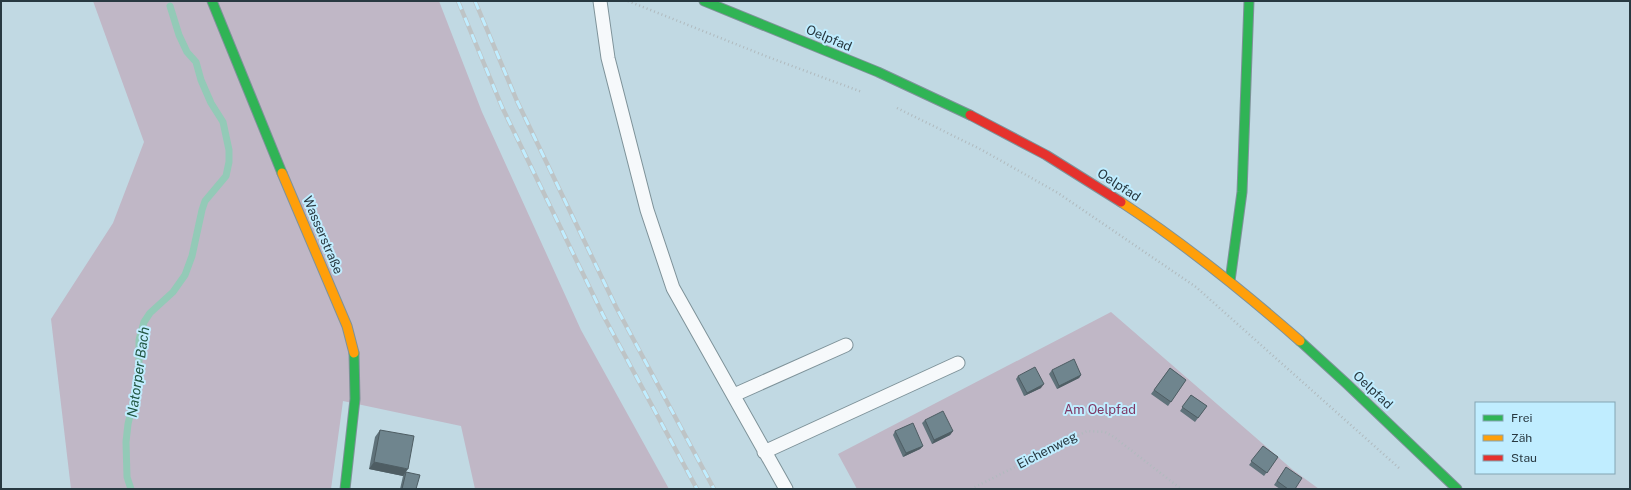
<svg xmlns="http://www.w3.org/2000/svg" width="1631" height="490" viewBox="0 0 1631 490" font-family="'Public Sans',sans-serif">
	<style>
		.green { fill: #c0b7c6 }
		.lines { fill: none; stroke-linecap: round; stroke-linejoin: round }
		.stream { stroke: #93cab7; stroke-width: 7 }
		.lane-casing { stroke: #7e9299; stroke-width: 15 }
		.fast-casing { stroke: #7e9299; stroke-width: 11 }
		.slow-casing { stroke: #7e9299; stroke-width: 11 }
		.jam-casing { stroke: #7e9299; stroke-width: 11 }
		.path { stroke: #b0babe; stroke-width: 2.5; stroke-dasharray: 1 3; stroke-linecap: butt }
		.lane { stroke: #f6f9fb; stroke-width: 13 }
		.fast { stroke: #30b455; stroke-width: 9 }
		.slow { stroke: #ff9f0a; stroke-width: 9 }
		.jam { stroke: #e5322d; stroke-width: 9 }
		.rail-casing { stroke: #bec4c6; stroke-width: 4.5 }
		.rail { stroke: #c0edff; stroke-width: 3; stroke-dasharray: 9; stroke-linecap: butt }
		.wall { fill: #5f727a }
		.shaded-wall { fill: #4e5d63 }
		.building { fill: #6f858e; stroke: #4e5d63 }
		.labels { text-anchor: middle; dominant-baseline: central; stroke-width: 4; stroke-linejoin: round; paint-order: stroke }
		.street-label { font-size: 13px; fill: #283941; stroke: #c0edff }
		.park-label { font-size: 13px; fill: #7f3864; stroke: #c0edff }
		.water-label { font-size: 14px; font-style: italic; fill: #205641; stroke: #c0edff }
	</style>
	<rect width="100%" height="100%" fill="#c1d9e3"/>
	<!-- green -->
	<path class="green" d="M93,1H439L482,112L581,330L669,489H475L461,426L343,401L331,489H71L51,319L113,223L144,142Z
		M1111,312L1293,470L1319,489H857L838,454Z"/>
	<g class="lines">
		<!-- stream -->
		<path class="stream" d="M131,489L127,477L126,442L128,424L139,378V340L144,322L150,313L173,292L185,275L192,256L202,210L205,201L226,176L229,162V150L223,122L211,103L201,80L196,62L187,52L179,35L170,6"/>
		<!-- lane casing -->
		<g class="lane-casing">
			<path id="lane" d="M600,1L608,58L647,210L673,288L786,489
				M734,395L846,345
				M764,452L958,363"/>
		</g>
		<!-- fast casing -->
		<g class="fast-casing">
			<path id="fast" d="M212,1L282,173
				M704,1L878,72L970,115
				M1230,281L1242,192L1249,1
				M1300,341L1347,384L1457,489
				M345,489L355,399L354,353"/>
		</g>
		<!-- slow casing -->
		<g class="slow-casing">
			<path id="slow" d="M282,173L347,326L354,353
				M1121,202C1185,244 1243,291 1300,341"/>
		</g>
		<!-- jam casing -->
		<g class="jam-casing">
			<path id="jam" d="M970,115L1046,155L1121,202"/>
		</g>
		<!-- path -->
		<path class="path" d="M628,1L768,57L862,92
			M897,108L982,150L1058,193L1196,287L1399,468
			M971,489L1087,431L1105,432L1114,437L1181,489"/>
		<!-- lane -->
		<use href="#lane" class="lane"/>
		<!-- fast -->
		<use href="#fast" class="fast"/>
		<!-- slow -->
		<use href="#slow" class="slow"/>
		<!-- jam -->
		<use href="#jam" class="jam"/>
		<!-- rail casing -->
		<g class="rail-casing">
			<path id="rail" d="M458,1L502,107L603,315L697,489
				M475,1L517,101L616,307L714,489"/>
		</g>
		<!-- rail -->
		<use href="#rail" class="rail"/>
	</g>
	<!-- wall -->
	<path class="wall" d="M1170,368L1186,380L1168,406L1151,394Z
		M1052,370L1081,375L1079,378L1057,389L1049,374Z
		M1018,376L1041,388L1024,396L1016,379Z
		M1191,395L1207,406L1195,422L1180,411Z
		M925,420L953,431L950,435L932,444L922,423Z
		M380,430L406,472L416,489H400L403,476L369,469L375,437Z
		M895,431L923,446L920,449L903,457L893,435Z
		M1263,446L1278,457L1264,476L1249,465Z
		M1286,467L1295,489H1280L1274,485Z"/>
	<!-- shaded-wall -->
	<path class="shaded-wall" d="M1081,375L1079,378L1057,389L1059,386Z
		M1044,384L1041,388L1024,396L1027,393Z
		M953,431L950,435L932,444L934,440Z
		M923,446L920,449L903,457L906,453Z
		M374,462L408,469L403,476L369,469Z"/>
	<!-- building -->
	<path class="building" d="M1074,359L1081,375L1059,386L1052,370Z
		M1035,367L1044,384L1027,393L1018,376Z
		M1170,368L1186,380L1171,402L1154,390Z
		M1191,395L1207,406L1198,418L1182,407Z
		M943,411L953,431L934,440L925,420Z
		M913,423L923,446L906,453L895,431Z
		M380,430L414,436L408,469L374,462Z
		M1263,446L1278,457L1267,473L1251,461Z
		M1286,467L1302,478L1295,489H1288L1277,481Z
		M406,472L420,475L416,489H402Z"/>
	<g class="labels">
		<!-- street labels -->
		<g class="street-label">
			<text transform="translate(829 38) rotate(23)">Oelpfad</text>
			<text transform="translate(1119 185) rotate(33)">Oelpfad</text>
			<text transform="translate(323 235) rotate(67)">Wasserstraße</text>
			<text transform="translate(1373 390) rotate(43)">Oelpfad</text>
			<text transform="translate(1047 450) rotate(-27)">Eichenweg</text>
		</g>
		<!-- park labels -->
		<g class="park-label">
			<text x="1100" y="409">Am Oelpfad</text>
		</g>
		<!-- water labels -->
		<g class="water-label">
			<text transform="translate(138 372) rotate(-82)">Natorper Bach</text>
		</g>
	</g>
	<!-- border -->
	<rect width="1631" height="490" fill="none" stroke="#283941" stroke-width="4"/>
	<!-- legend -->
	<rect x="1475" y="402" width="140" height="72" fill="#c0edff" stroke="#83a5b3"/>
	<rect x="1483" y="415" width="20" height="6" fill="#30b455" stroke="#83a5b3"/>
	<text x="1511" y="422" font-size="12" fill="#283941">Frei</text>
	<rect x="1483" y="435" width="20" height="6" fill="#ff9f0a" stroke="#83a5b3"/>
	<text x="1511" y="442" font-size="12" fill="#283941">Zäh</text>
	<rect x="1483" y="455" width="20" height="6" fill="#e5322d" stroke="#83a5b3"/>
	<text x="1511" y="462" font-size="12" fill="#283941">Stau</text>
</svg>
